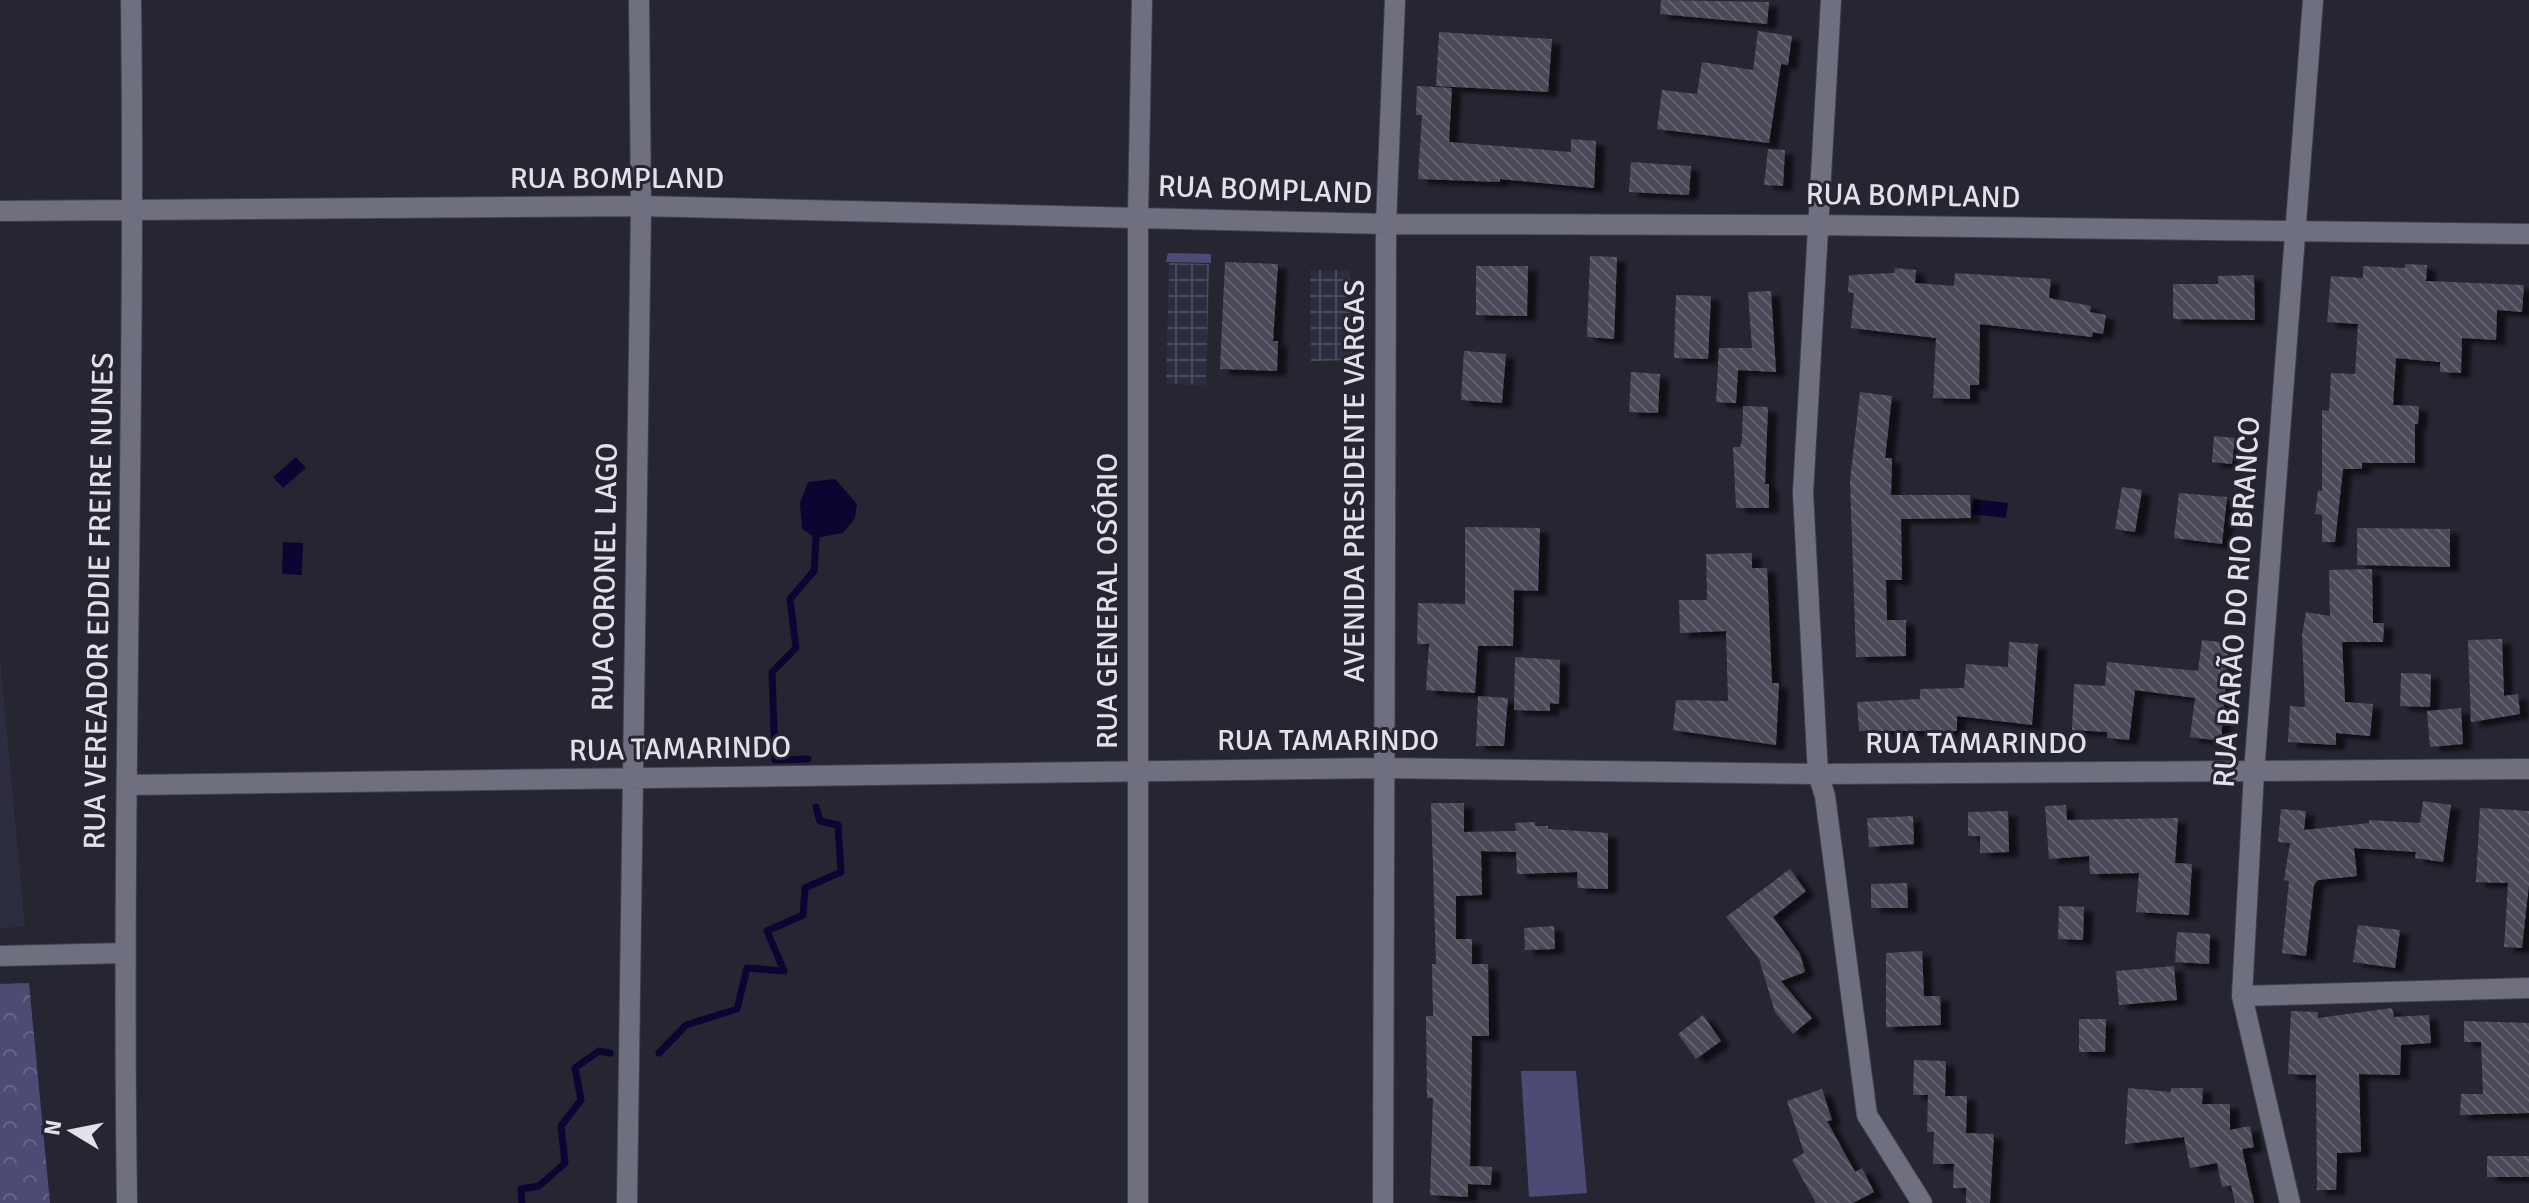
<svg xmlns="http://www.w3.org/2000/svg" width="2529" height="1203" viewBox="0 0 2529 1203" font-family="Signika,sans-serif">
	<style>
		.built { fill: #2c2d3f }
		.industrial { fill: url(#industrial-grid) }
		.grass { fill: url(#grass-tufts) }
		.park { fill: url(#park-crowns) }
		.pitch { fill: #4b4b74 }
		.water { fill: #0d0531 }
		.lines { fill: none; stroke-linecap: round; stroke-linejoin: round }
		.stream { stroke: #0d0531; stroke-width: 7 }
		.building { fill: url(#building-back-hatch); filter: url(#shadow) }
		.minor-casing { stroke: #40414c; stroke-width: 22 }
		.minor { stroke: #6f707f; stroke-width: 20 }
		.labels { text-anchor: middle; dominant-baseline: central; stroke-width: 6; stroke-linejoin: round; paint-order: stroke }
		.street-label { font-size: 30px; fill: #e0e1e9; stroke: #252632 }
	</style>
	<defs>
		<pattern id="industrial-grid" width="8" height="8" patternUnits="userSpaceOnUse" patternTransform="scale(2)"><rect width="8" height="8" fill="#2c2d3f"/><path d="M0 4h8M4 0v8" fill="none" stroke="#4a4b5b"/></pattern>
		<pattern id="grass-tufts" width="24" height="20" patternUnits="userSpaceOnUse" patternTransform="scale(2)"><rect width="24" height="20" fill="#4b4b74"/><path d="M3 7l-1-3M5 7V3M7 7l1-3M15 17l-1-3M17 17v-4M19 17l1-3" fill="none" stroke="#656588"/></pattern>
		<pattern id="park-crowns" width="20" height="18" patternUnits="userSpaceOnUse" patternTransform="scale(2)"><rect width="20" height="18" fill="#4b4b74"/><path d="M2 6a3 3 0 1 1 6 0M12 15a3 3 0 1 1 6 0" fill="none" stroke="#656588"/></pattern>
		<pattern id="building-back-hatch" width="6" height="6" patternUnits="userSpaceOnUse" patternTransform="scale(2)"><rect width="6" height="6" fill="#4a4a58"/><path d="M-1 5l2 2M0 0l6 6M5-1l2 2" fill="none" stroke="#646470"/></pattern>
		<filter id="shadow"><feDropShadow dx="9" dy="5" stdDeviation="2" flood-color="#0009"/></filter>
	</defs>
	<rect width="100%" height="100%" fill="#252632"/>
	<!-- built -->
	<path class="built" d="M0,658L25,927L0,928Z"/>
	<!-- industrial -->
	<path class="industrial" d="M1169,263L1209,264L1206,385L1166,384Z
		M1310,270H1350L1352,360L1311,361Z"/>
	<!-- grass -->
	<path class="grass" d="M1168,253L1211,254V263L1166,262Z"/>
	<!-- park -->
	<path class="park" d="M29,983L50,1203H0V984Z"/>
	<!-- pitch -->
	<path class="pitch" d="M1521,1071H1576L1587,1193L1529,1197Z"/>
	<!-- water -->
	<path class="water" d="M296,457L306,468L283,488L273,477Z
		M835,479L857,504L855,518L843,533L816,538L802,529L800,503L808,482Z
		M1974,499L2008,503L2006,518L1972,514Z
		M283,542L303,543L302,575L282,574Z"/>
	<g class="lines">
		<!-- stream -->
		<path class="stream" d="M808,759L775,760L772,672L796,648L790,599L814,571L816,538
			M659,1053L686,1025L737,1009L747,968L784,971L767,931L803,915L805,888L841,872L838,825L820,821L816,807
			M522,1203L521,1189L539,1186L565,1163L561,1126L581,1100L575,1068L599,1051L610,1053"/>
	</g>
	<!-- building -->
	<path class="building" d="M1661,0L1769,2L1767,24L1660,14Z
		M1758,31L1792,36L1788,65L1781,64L1769,143L1657,129L1662,90L1697,94L1702,62L1753,70Z
		M1439,32L1552,39L1548,92L1436,86Z
		M1417,86L1452,88L1449,142L1571,152V139L1596,141L1594,188L1500,179V182L1418,179L1422,115H1416Z
		M1768,149L1785,150L1783,186L1764,185Z
		M1631,162L1691,166L1689,195L1629,192Z
		M1590,256L1617,257L1614,339L1587,337Z
		M1225,262L1278,264L1273,341H1278L1277,371L1220,369Z
		M2405,264L2427,265L2426,281L2524,285L2522,312L2497,310L2496,340L2462,338L2461,373L2440,372V362L2396,358L2393,405L2419,406L2418,424H2415V463H2362V469H2343L2335,542H2322V515L2315,514L2318,490L2322,491V410L2329,411L2331,373L2355,374L2358,324L2327,322L2331,276L2363,278V266L2405,268Z
		M1476,266H1528L1527,316L1476,315Z
		M1895,268L1916,270L1915,283L1954,286L1955,273L2051,279L2049,298L2091,306L2090,312L2106,315L2103,334L2093,332L2092,337L1980,324L1979,385H1970V399L1933,398L1936,338L1851,328L1854,293L1848,292L1849,275L1894,273Z
		M2254,275L2255,320L2173,319V284H2218V276Z
		M1771,291L1776,372L1738,370L1736,403L1716,402L1719,348H1752L1748,292Z
		M1676,295L1711,296L1708,359L1674,358Z
		M1464,351L1506,354L1502,403L1461,400Z
		M1631,372L1660,374L1658,413L1629,412Z
		M1860,392L1892,396L1885,458H1892L1891,495H1970L1971,518L1901,519L1902,580H1886L1887,620H1906V656L1856,657L1850,481Z
		M1743,406L1768,407L1765,484H1769V508H1736L1733,447H1740L1742,440Z
		M2214,436L2235,438L2232,464L2212,462Z
		M2122,487L2142,490L2135,532L2115,529Z
		M2179,493L2227,497L2222,544L2174,538Z
		M1465,527L1540,528L1538,591L1514,590L1513,646H1478L1475,693L1426,690L1429,644H1417L1418,603L1465,604Z
		M2357,528L2450,529V567L2357,565Z
		M1752,553V568H1767L1772,683H1779L1776,745L1673,730L1676,700L1728,701L1726,631L1680,633L1679,600H1707L1706,554Z
		M2372,569L2373,623H2384L2383,642H2342L2345,702L2373,704L2370,736L2336,733V745L2288,742L2290,706L2305,707L2302,635L2306,612L2330,616L2329,570Z
		M2502,639L2504,696L2518,694L2520,714L2471,722L2468,640Z
		M2202,640L2229,643L2221,741L2190,737L2195,698L2135,690L2129,740L2107,738V732L2072,730L2074,684L2105,686L2107,662L2198,671Z
		M2009,642L2038,644L2032,725L1957,716V731H1859L1857,702L1920,699V689L1964,688L1966,664L2008,667Z
		M1515,657L1560,660L1559,704L1550,703V711L1514,710Z
		M2401,673L2431,674L2430,707L2400,706Z
		M1478,696L1508,698L1504,746H1476Z
		M2461,708L2463,744L2430,747L2427,711Z
		M2423,801L2451,805L2443,862L2415,858L2416,852L2354,848L2357,876L2318,880L2314,885L2306,956L2282,953L2289,881L2284,880L2290,843L2278,842L2281,809L2306,811L2304,830L2369,823V820L2420,823Z
		M1431,803H1464V832L1516,831L1515,823L1535,822V826H1548V829L1608,833V889L1578,888L1577,872L1517,874L1516,852L1481,851L1482,895L1456,896V939H1472V964H1488L1489,1036H1472L1470,1166L1492,1167L1491,1185L1468,1184V1197L1430,1195L1433,1098H1427L1426,1016H1433L1432,964H1436Z
		M2066,805L2067,820L2178,818L2175,863L2192,864L2189,915L2136,912L2139,873L2090,874L2089,856L2049,859L2045,806Z
		M2480,808L2529,811V884L2522,948L2504,947L2508,883L2476,882Z
		M2008,811L2009,852L1980,853V836H1968V812Z
		M1913,816L1914,844L1869,847L1867,818Z
		M1790,869L1806,891L1773,917L1800,954L1805,972L1781,981L1812,1018L1793,1034L1775,1012L1759,959L1726,917Z
		M1907,883L1908,908H1871V884Z
		M2059,906L2084,907L2083,940L2058,939Z
		M2358,925L2400,930L2395,968L2353,962Z
		M1554,926L1555,949L1525,950L1524,928Z
		M2177,932L2210,934L2209,964L2175,962Z
		M1922,951L1924,996H1940L1941,1025L1886,1027V953Z
		M2174,966L2177,1000L2119,1005L2116,971Z
		M2392,1008L2394,1017L2429,1015L2431,1043L2401,1045L2400,1075L2359,1074L2361,1152L2337,1153L2336,1190H2317L2316,1075L2288,1074L2291,1011L2318,1012V1018Z
		M1703,1015L1721,1041L1696,1059L1678,1034Z
		M2079,1019H2106L2105,1052H2079Z
		M2464,1021L2529,1023V1113L2460,1115L2461,1094H2483L2481,1042H2464Z
		M1914,1060L1946,1061L1945,1096H1967L1966,1133L1994,1134L1990,1203H1966V1188H1953L1954,1164H1933L1934,1132H1927L1928,1095H1913Z
		M2128,1088L2171,1092V1088H2203L2202,1104H2230V1130L2250,1126L2254,1147L2242,1149L2254,1203H2235L2231,1185L2222,1187L2217,1163L2190,1168L2184,1137L2125,1144Z
		M1822,1089L1832,1120L1827,1121L1855,1172L1862,1168L1874,1192L1853,1203H1816L1792,1160L1804,1153L1787,1101Z
		M2487,1156H2529V1177H2487Z"/>
	<g class="lines">
		<!-- minor casing -->
		<g class="minor-casing">
			<path id="minor" d="M1831,0L1803,493L1818,774L1825,796L1867,1115L1922,1203
				M0,211L641,206L1386,224L1818,225L2529,234
				M128,785L1383,768L1818,774L2529,769
				M0,956L124,953
				M2242,996L2529,988
				M127,1203C121,802 136,401 131,0
				M627,1203L641,206L639,0
				M1138,1203V216L1142,0
				M1383,1203L1386,224L1395,0
				M2290,1203L2242,996L2254,772L2313,0"/>
		</g>
		<!-- minor -->
		<use href="#minor" class="minor"/>
	</g>
	<g class="labels">
		<!-- street labels -->
		<g class="street-label">
			<text x="617" y="178">RUA BOMPLAND</text>
			<text transform="translate(1265 190) rotate(2)">RUA BOMPLAND</text>
			<text transform="translate(1913 196) rotate(1)">RUA BOMPLAND</text>
			<text transform="translate(1354 481) rotate(-90)">AVENIDA PRESIDENTE VARGAS</text>
			<text transform="translate(605 577) rotate(-89)">RUA CORONEL LAGO</text>
			<text transform="translate(99 601) rotate(-89)">RUA VEREADOR EDDIE FREIRE NUNES</text>
			<text transform="translate(1107 601) rotate(-90)">RUA GENERAL OSÓRIO</text>
			<text transform="translate(2237 602) rotate(-86)">RUA BARÃO DO RIO BRANCO</text>
			<text x="1328" y="740">RUA TAMARINDO</text>
			<text x="1976" y="743">RUA TAMARINDO</text>
			<text transform="translate(680 749) rotate(-1)">RUA TAMARINDO</text>
		</g>
	</g>
	<!-- north arrow -->
	<g transform="translate(72 1131) rotate(280)" stroke="#252632" stroke-width="6" paint-order="stroke">
	<path d="M0-6L14 30L0 20L-14 30Z" fill="#e0e1e9"/>
	<text y="-12" font-size="22" font-weight="bold" text-anchor="middle" fill="#e0e1e9">N</text>
	</g>
</svg>
